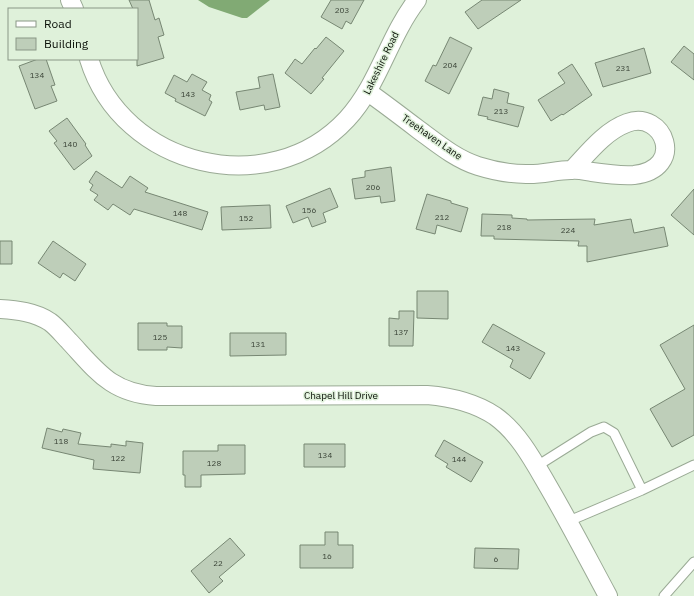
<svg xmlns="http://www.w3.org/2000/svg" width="694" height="596" viewBox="0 0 694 596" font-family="'IBM Plex Sans',sans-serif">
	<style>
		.water { fill: #81aa74 }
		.building { fill: #beceb9; stroke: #778773 }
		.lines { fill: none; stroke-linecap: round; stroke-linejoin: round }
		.service-casing { stroke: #9aaa95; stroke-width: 11 }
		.minor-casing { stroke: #9aaa95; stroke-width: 20 }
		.service { stroke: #fff; stroke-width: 9 }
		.minor { stroke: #fff; stroke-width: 18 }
		.labels { text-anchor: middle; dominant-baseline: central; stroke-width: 3; stroke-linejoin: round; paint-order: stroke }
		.number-label { font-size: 8px; fill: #374034 }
		.street-label { font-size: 10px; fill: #0a1008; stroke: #dff1da }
	</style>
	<rect width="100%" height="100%" fill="#dff1da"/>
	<!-- water -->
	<path class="water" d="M198,0H270L247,18H242L209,7Z"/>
	<!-- building -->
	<path class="building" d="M129,0H149L155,20L159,18L164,35L158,37L164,58L137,66V9H133Z
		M331,0H364L351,24L346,21L342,29L321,17Z
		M482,0H521L478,29L465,12Z
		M326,37L344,51L322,78L324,79L311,94L285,73L295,59L302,64L315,48L316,49Z
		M450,37L472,48L449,94L425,81L433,65L436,66Z
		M684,46L694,54V80L671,62Z
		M644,48L651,73L603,87L595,63Z
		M38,59H46L55,85L51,86L57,101L35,109L19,66Z
		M572,64L592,95L563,115L562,114L551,121L538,100L565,83L558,73Z
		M192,74L207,82L202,90L211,95L209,100L212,102L205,116L175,101L176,99L165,93L174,75L187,82Z
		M273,74L280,107L265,110L264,105L240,110L236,92L260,88L258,77Z
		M494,89L509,93L507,103L524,107L518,127L487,119L488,117L478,115L483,97L492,99Z
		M67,118L86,144L85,145L92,156L74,170L54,143L57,141L49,131Z
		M391,167L395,201L381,203L380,196L355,199L352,179L365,177V171Z
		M96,171L122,188L130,176L148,188L145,192L208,212L202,230L134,209L130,215L113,204L108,210L94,200L98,195L90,190L93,185L89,182Z
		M330,188L338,207L323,213L326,222L312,227L308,217L293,223L286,206Z
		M694,189V235L671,215Z
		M427,194L451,201V203L468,208L461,232L437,225L435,234L416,229Z
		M270,205L271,228L222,230L221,207Z
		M482,214L512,215V218L527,219V220L595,219L594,225L631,219L634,233L664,227L668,246L587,262V246H578L579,241L494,239V236H481Z
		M0,241H12V264H0Z
		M53,241L86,264L75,281L63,273L60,278L38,263Z
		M417,291H448V319L417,318Z
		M399,311H414L413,346H389V318L399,319Z
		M138,323H167V326H182V348L167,347V350H138Z
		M493,324L545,353L530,379L510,367L513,360L482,342Z
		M694,325V435L672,447L650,409L685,389L660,345Z
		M230,333H286V355L230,356Z
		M47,428L62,432L63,429L81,433L78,444L111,447V444L126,446V441L143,443L140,473L93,469L94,460L42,448Z
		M444,440L483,462L471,482L446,467L448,464L435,456Z
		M304,444H345V467H304Z
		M218,445H245V474L201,475V487H185V475H183V451H218Z
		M325,532H338V545H353V568H300V545H325Z
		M230,538L245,555L219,577L223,581L209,593L191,571Z
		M475,548L519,549L518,569L474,568Z"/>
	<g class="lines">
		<!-- service casing -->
		<g class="service-casing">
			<path id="service" d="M537,466L591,432L604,427L614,433L642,490
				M569,521L642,490L694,465
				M664,596L694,562"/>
		</g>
		<!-- minor casing -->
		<g class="minor-casing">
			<path id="minor" d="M70,0L74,9
				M89,59C122,167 269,203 347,119C379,84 388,38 417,0
				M368,92C385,104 402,117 419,130C438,144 456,159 478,166C494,171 510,174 526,174C541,175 556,170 571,170C578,169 585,171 592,172C606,174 620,176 634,175C687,169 664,109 627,123C605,131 588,153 572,170
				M0,309C17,310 35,312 50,322C57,327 63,335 69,341C97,371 111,393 156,396L427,395C452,397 474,402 495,416C519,433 534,462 548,486C569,522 588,559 608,596"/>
		</g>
		<!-- service -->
		<use href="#service" class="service"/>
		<!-- minor -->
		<use href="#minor" class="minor"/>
	</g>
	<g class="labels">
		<!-- number labels -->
		<g class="number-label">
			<text x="342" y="10">203</text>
			<text x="450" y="65">204</text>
			<text x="623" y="68">231</text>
			<text x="37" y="75">134</text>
			<text x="188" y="94">143</text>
			<text x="501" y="111">213</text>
			<text x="70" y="144">140</text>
			<text x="373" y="187">206</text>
			<text x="309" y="210">156</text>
			<text x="180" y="213">148</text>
			<text x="442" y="217">212</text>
			<text x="246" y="218">152</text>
			<text x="504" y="227">218</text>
			<text x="568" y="230">224</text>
			<text x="401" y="332">137</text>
			<text x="160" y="337">125</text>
			<text x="258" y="344">131</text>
			<text x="513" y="348">143</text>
			<text x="61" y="441">118</text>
			<text x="325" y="455">134</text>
			<text x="118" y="458">122</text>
			<text x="459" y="459">144</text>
			<text x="214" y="463">128</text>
			<text x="327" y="556">16</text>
			<text x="496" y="559">6</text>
			<text x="218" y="563">22</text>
		</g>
		<!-- street labels -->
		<g class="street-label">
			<text transform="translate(381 63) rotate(-64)">Lakeshire Road</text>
			<text transform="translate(432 137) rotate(35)">Treehaven Lane</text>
			<text x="341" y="395">Chapel Hill Drive</text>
		</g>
	</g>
	<!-- legend -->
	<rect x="8" y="8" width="130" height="52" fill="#dff1da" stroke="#8a9786"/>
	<rect x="16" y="21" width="20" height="6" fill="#ffffff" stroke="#8a9786"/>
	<text x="44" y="28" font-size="12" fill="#0a1008">Road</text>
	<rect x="16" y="38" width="20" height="12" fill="#beceb9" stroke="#8a9786"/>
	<text x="44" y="48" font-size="12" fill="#0a1008">Building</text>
</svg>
